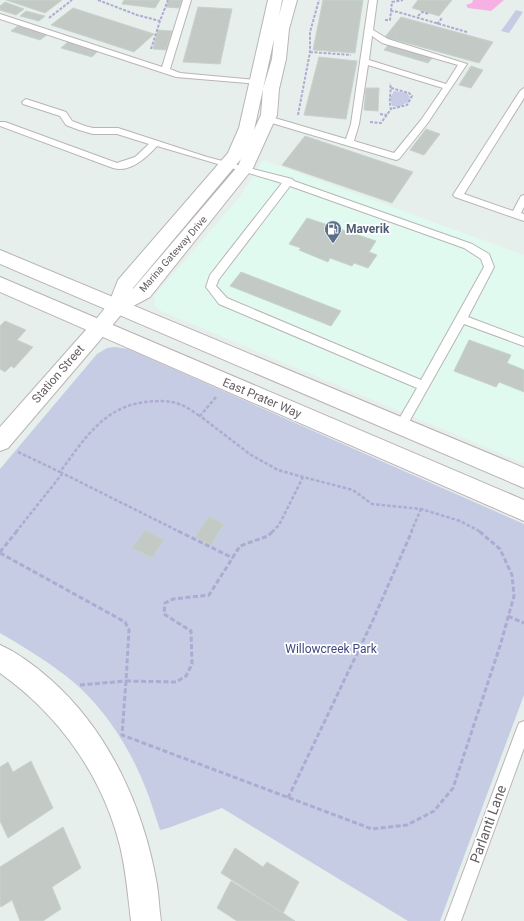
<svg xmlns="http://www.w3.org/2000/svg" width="524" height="921" viewBox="0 0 524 921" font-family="Roboto,sans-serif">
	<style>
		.commercial { fill: #e0faf0 }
		.green { fill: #c6cce3 }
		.water { fill: #f6b0e4 }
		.building { fill: #c3cac6; stroke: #c6d3cc }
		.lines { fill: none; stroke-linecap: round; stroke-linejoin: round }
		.service-casing { stroke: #bab4b7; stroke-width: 2 }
		.minor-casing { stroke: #bab4b7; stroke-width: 2 }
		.tertiary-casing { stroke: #bab4b7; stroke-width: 2 }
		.secondary-casing { stroke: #b8b1b5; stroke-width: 2 }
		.path-far2 { stroke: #aeabd3; stroke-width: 2; stroke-dasharray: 3 1.5; stroke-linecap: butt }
		.path-far1 { stroke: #aeabd3; stroke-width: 2.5; stroke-dasharray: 3.5 2; stroke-linecap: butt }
		.path { stroke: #aeabd3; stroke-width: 3; stroke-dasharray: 5 2.5; stroke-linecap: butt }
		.service { fill: #fff; fill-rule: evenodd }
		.minor { fill: #fff; fill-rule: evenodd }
		.tertiary { fill: #fff; fill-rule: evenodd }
		.secondary { fill: #fff; fill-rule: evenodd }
		.labels { text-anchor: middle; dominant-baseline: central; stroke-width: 3.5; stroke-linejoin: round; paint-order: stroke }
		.far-street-label { font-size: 10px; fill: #655e63; stroke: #fff }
		.service-label { font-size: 12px; font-weight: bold; fill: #4e5e75; stroke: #fff; text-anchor: start }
		.street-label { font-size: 12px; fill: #655e63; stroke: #fff }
		.park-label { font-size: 12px; fill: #404982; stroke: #fff }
		.near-street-label { font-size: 14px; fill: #655e63; stroke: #fff }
	</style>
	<rect width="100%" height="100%" fill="#e7efec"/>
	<!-- commercial -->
	<path class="commercial" d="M263,160L524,255V463L161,311L154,305L155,295L241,196Z"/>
	<!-- green -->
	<path class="green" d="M516,10L523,12L509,33L501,31Z
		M394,91L407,93L410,97L408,102L399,107L392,106L390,98Z
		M115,347L128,349L524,524V695L440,921H408L222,808L168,828L160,830C155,815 150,798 144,784C128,744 100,702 66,676C45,660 23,646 0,633V469L97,354L107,348Z"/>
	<!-- water -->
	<path class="water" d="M473,0H504L491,11L468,8L466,5L472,3Z"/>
	<!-- building -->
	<path class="building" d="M6,0H62L45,13Z
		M124,0H160L155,8L122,4Z
		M169,0H182L179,8L166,7Z
		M323,0H363L355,53L313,50Z
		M418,0H452L439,16L412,8Z
		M5,2L24,9L16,15L0,10V6Z
		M198,7L232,9L220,64L183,62Z
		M73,8L154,34L134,52L51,25Z
		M26,11L45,16L39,21L20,16Z
		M401,17L493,42L479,63L385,37Z
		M19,25L48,34L40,40L11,31Z
		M158,30L172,31L166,50L153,49Z
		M69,41L99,50L92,57L61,48Z
		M390,43L433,57L428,63L384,50Z
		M319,57L357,61L346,119L304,115Z
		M471,66L483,70L471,88L459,85Z
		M366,88H379L378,111L364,110Z
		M426,129L440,134L424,155L410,150Z
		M305,136L413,172L392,203L282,165Z
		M307,218L376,241L369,252L377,255L368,268L354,263L352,266L330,258L328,262L299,250L301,248L289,244Z
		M241,272L341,311L331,326L230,286Z
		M5,321L26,330L17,340L33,347L14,368L11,366L5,372L0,369V326Z
		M469,340L511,355L507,363L524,370V392L499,382L496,387L454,371Z
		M209,516L224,524L211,545L195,537Z
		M145,530L164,540L152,558L132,548Z
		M31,761L53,808L8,838L0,821V767L8,762L13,772Z
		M63,827L81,868L52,887L61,909L43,921H20L12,900L1,907L0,905V867Z
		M235,848L263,867L267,862L299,882L283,913L221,873Z
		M231,881L283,913L295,921H237L217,908Z"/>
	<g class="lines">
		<!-- service casing -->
		<g class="service-casing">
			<path id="service" d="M183,0H191L170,69L180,73L256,80H259V84L176,77L0,19V14L162,67Z
				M369,0H377L373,30L388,39L467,64L427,124L399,159L396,160L265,121L264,119L268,116L346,139L351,124ZM372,36L382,43L458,65L446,84L369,60ZM368,65L443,88L421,120L394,153L354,141L359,124Z
				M524,88V98L464,194L513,211L521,196L524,195V207L521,213L524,214V221L455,197L453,195L520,91Z
				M26,99L66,112L72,121L85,126L93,128H118L207,157L292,179L294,181L472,244L489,254L494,267L468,317L524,338V346L464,324L405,429L401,431L397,429L395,426L417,388L219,304L206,287L210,275L282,183L157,146C146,158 130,173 113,168L0,126V122H5L117,163L135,157L149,144L117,134H93L79,130L66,125L60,116L23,104L22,102ZM290,186L464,248L481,259L484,267L421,380L227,298L216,286L219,279Z
				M524,721V748L461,921H445L517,728L519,723Z"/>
		</g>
		<!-- minor casing -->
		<g class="minor-casing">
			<path id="minor" d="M99,321L106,323L109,328L106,333L8,448L0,451V427L92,323Z
				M0,645C18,653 35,666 50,679C109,731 144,808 157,885C159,897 159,909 161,921H131C128,896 126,871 120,846C102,775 59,715 0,673Z"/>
		</g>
		<!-- tertiary casing -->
		<g class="tertiary-casing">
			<path id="tertiary" d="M268,0H282L279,16L283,0H297L289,29L286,59L279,89L277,115L253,168L150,297L124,311L106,333L99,335L92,333L89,328L109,303L118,280L228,153L239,128ZM274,39L272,59L263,89L261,115L254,130ZM241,159L238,166L133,289V288Z"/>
		</g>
		<!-- secondary casing -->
		<g class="secondary-casing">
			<path id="secondary" d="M0,250L524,468V488L0,264Z
				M0,277L524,500V521L0,292Z"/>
		</g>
		<!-- path-far2 -->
		<path class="path-far2" d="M98,0L137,15L160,21L168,0
			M391,11L392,2L403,0
			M418,16L422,12L429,14
			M49,18L72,0
			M385,20H390L391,11L398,12L467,32
			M437,24L442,18
			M151,49L160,21
			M310,52L351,55
			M391,88L409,93L412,96L407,105L391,109
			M380,114L387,115
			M298,115L310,52V32L319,0
			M370,122L381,123L391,109C388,99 392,92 390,83"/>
		<!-- path-far1 -->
		<path class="path-far1" d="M216,397L200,416L251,455L278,470L303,477
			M18,452L60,472C83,441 103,407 145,402C156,401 168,400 179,404C186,406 193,412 200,416
			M60,472L180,532
			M16,532L62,474
			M272,532L279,525L303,477L353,490L372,504L421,509L460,521L481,532
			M411,532L421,509"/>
		<!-- path -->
		<path class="path" d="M178,531L233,558
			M0,552L17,531
			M0,553L125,622L129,630L126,681
			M508,616L524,623
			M126,681L176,682L186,676L192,664L191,631L164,614L165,603L173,599L209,595L240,546L268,536L273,531
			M126,681L122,735L372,829L407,825L434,811L453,788L500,646L514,596L512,575L500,549L479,531
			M80,685L126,681
			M288,798L373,620L412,531"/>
		<!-- service -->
		<use href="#service" class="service"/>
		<!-- minor -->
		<use href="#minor" class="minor"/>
		<!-- tertiary -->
		<use href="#tertiary" class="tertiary"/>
		<!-- secondary -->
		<use href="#secondary" class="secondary"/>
	</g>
	<!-- icons -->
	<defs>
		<g id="fuel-pin" transform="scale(0.9)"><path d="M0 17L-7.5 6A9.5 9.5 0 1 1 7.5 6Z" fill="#5c6f8a" stroke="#fff"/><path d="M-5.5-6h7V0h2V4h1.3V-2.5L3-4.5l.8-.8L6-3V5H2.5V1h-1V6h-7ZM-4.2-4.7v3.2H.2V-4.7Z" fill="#fff"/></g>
	</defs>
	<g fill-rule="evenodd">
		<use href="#fuel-pin" x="333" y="229"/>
	</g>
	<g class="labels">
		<!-- far-street labels -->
		<g class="far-street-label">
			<text transform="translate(173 254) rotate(-49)">Marina Gateway Drive</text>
		</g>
		<!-- service labels -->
		<g class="service-label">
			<text x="346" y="229">Maverik</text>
		</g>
		<!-- street labels -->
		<g class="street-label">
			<text transform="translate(58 374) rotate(-49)">Station Street</text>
			<text transform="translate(262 398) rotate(23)">East Prater Way</text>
		</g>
		<!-- park labels -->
		<g class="park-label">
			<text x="331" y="649">Willowcreek Park</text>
		</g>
		<!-- near-street labels -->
		<g class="near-street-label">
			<text transform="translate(488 824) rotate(-70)">Parlanti Lane</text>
		</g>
	</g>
</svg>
